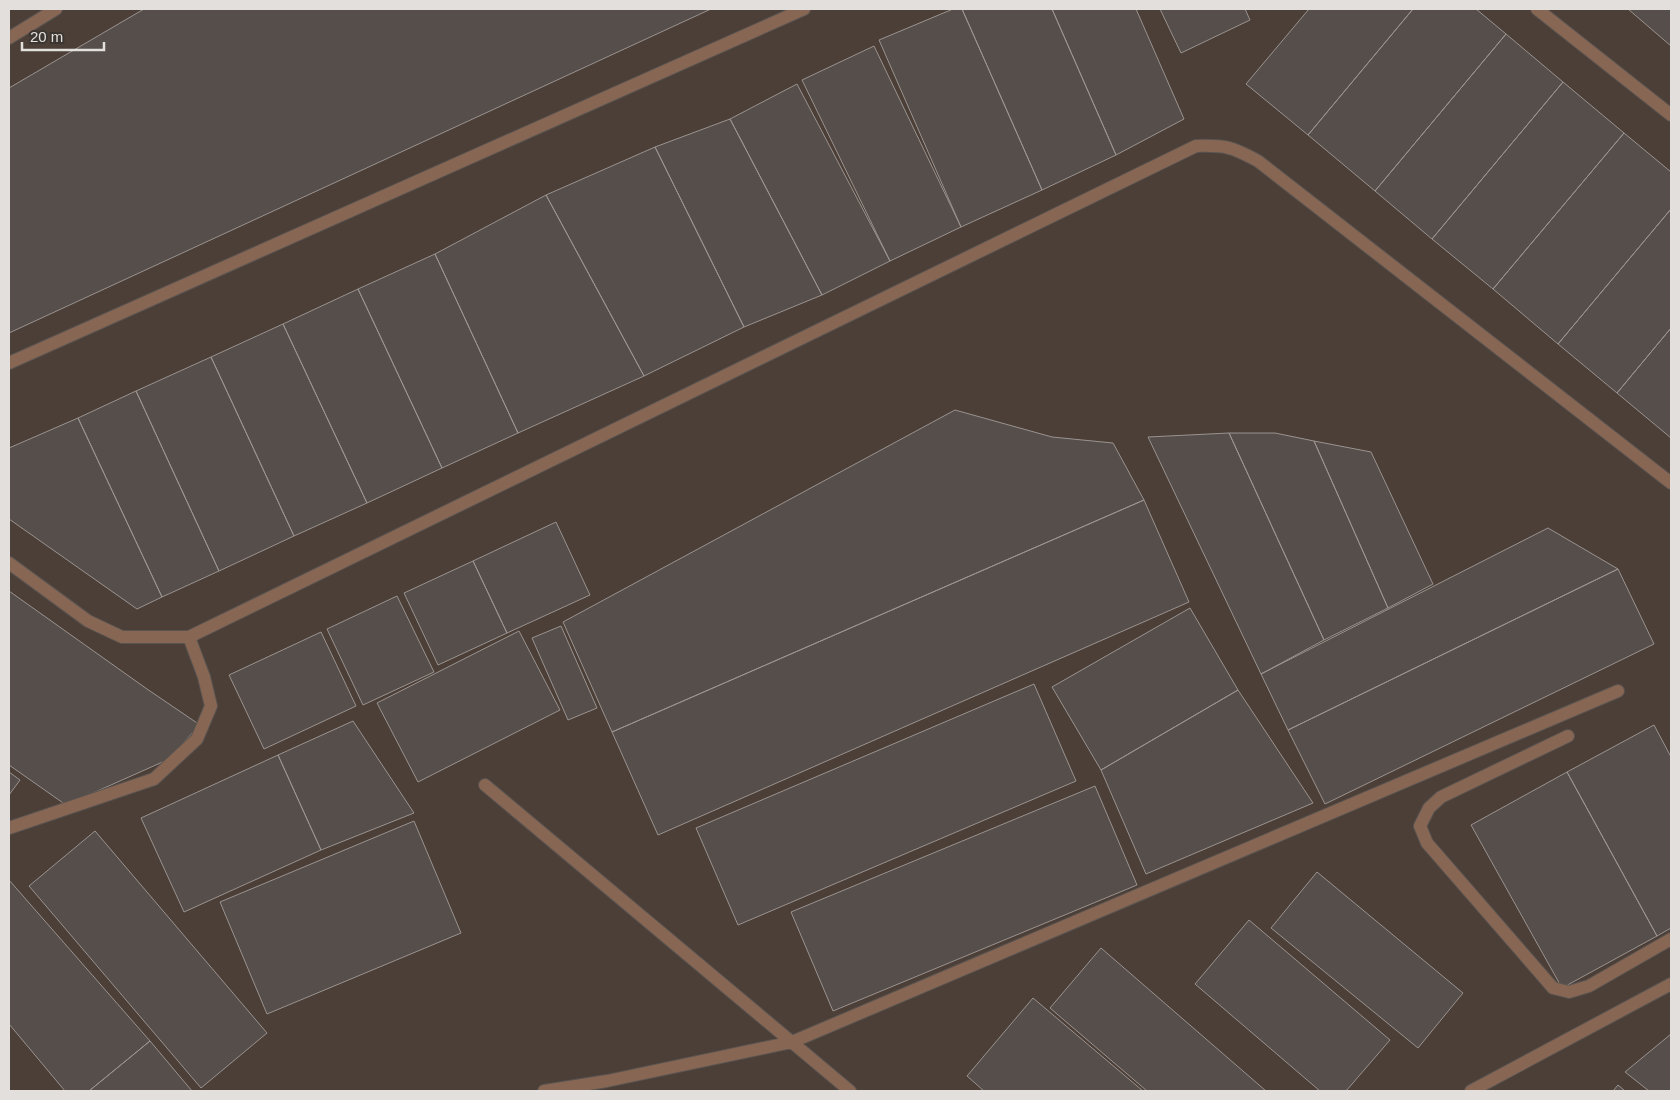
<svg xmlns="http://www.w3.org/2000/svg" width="1680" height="1100" viewBox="0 0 1680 1100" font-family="Helvetica,sans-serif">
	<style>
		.built { fill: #4b3f38 }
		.building { fill: #554e4b; stroke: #9b938f }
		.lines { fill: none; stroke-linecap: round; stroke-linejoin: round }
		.lane-casing { stroke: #5a5451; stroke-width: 14 }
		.lane { stroke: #876653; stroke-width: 12 }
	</style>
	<rect width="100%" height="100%" fill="#3c3632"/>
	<!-- built -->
	<path class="built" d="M9,9H1671V1091H9Z"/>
	<!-- building -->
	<path class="building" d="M144,9H711L9,333V88Z
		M953,9H962L1042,190L961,227L879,40Z
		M962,9H1052L1116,155L1042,190Z
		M1052,9H1136L1184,119L1116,155Z
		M1160,9H1245L1250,20L1181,53Z
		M1309,9H1413L1308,135L1246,84Z
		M1413,9H1476L1506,34L1375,191L1308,135Z
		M1628,9H1671V46Z
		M1506,34L1563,82L1432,239L1375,191Z
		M874,46L961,227L890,261L802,80Z
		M1563,82L1624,133L1493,289L1432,239Z
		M797,84L890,261L822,295L730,119Z
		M730,119L822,295L744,327L655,147Z
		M1624,133L1671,172V209L1558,344L1493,289Z
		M655,147L744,327L644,376L546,195Z
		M546,195L644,376L518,433L435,254Z
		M1671,209V328L1617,393L1558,344Z
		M435,254L518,433L442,468L358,289Z
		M358,289L442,468L367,503L283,324Z
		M283,324L367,503L294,536L211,357Z
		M1671,328V438L1617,393Z
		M211,357L294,536L219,571L136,391Z
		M136,391L219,571L162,597L78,418Z
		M955,410L1052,437L1113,443L1144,500L612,732L563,622Z
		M78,418L162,597L137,609L9,519V448Z
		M1229,433L1324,640L1261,674L1148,437Z
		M1229,433H1275L1314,441L1388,608L1324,640Z
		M1314,441L1371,452L1433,584L1388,608Z
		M1144,500L1189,602L658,835L612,732Z
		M556,522L590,595L507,633L473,561Z
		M1548,528L1618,569L1288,730L1261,674Z
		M473,561L507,633L438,665L404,593Z
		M1618,569L1654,644L1325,804L1288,730Z
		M9,591L147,689L200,725L167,760L66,805L9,765Z
		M397,596L434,672L363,705L327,629Z
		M1190,608L1238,690L1101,770L1052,687Z
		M561,626L597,708L568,720L532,638Z
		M519,631L560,710L418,782L377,703Z
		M321,632L356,706L264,749L229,675Z
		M1034,684L1076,781L738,925L696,828Z
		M1238,690L1313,803L1146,874L1101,770Z
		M353,721L414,813L321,850L278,755Z
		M1654,725L1671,757V928L1657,936L1567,772Z
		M278,755L321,850L184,912L141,818Z
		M9,772L20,780L9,795Z
		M1567,772L1657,936L1562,988L1471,825Z
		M1095,786L1137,885L833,1011L791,912Z
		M414,821L461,933L267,1014L220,902Z
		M95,831L267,1033L201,1088L29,886Z
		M1317,872L1463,993L1418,1048L1271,928Z
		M9,880L150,1041L89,1091H65L9,1024Z
		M1249,920L1390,1040L1346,1091H1320L1195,984Z
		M1101,948L1266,1091H1147L1050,1008Z
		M1033,998L1143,1091H984L967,1076Z
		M1671,1034V1091H1649L1625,1072Z
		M150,1041L192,1091H89Z
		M1618,1085L1625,1091H1613Z"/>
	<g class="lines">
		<!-- lane casing -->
		<g class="lane-casing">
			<path id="lane" d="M1537,9L1671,115
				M9,38L56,9
				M9,363L804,9
				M9,563L88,621L122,637H189L1196,146C1226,145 1232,147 1258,161L1671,483
				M1568,736L1441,797L1429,808L1420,826L1427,843L1553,988L1569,992L1589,986L1671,939
				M485,785L850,1091
				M9,828L154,779L197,739L211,706L204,677L189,637
				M544,1091L607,1081L792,1042L1618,691
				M1471,1091L1671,984"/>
		</g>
		<!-- lane -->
		<use href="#lane" class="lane"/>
	</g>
	<!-- border -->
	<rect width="1680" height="1100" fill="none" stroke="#e3dfdc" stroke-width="20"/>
	<!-- scale -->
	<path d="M22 42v8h82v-8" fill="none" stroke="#e3dfdc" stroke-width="2.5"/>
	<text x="30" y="42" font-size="15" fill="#e3dfdc" stroke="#3c3632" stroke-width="4" paint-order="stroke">20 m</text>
</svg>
